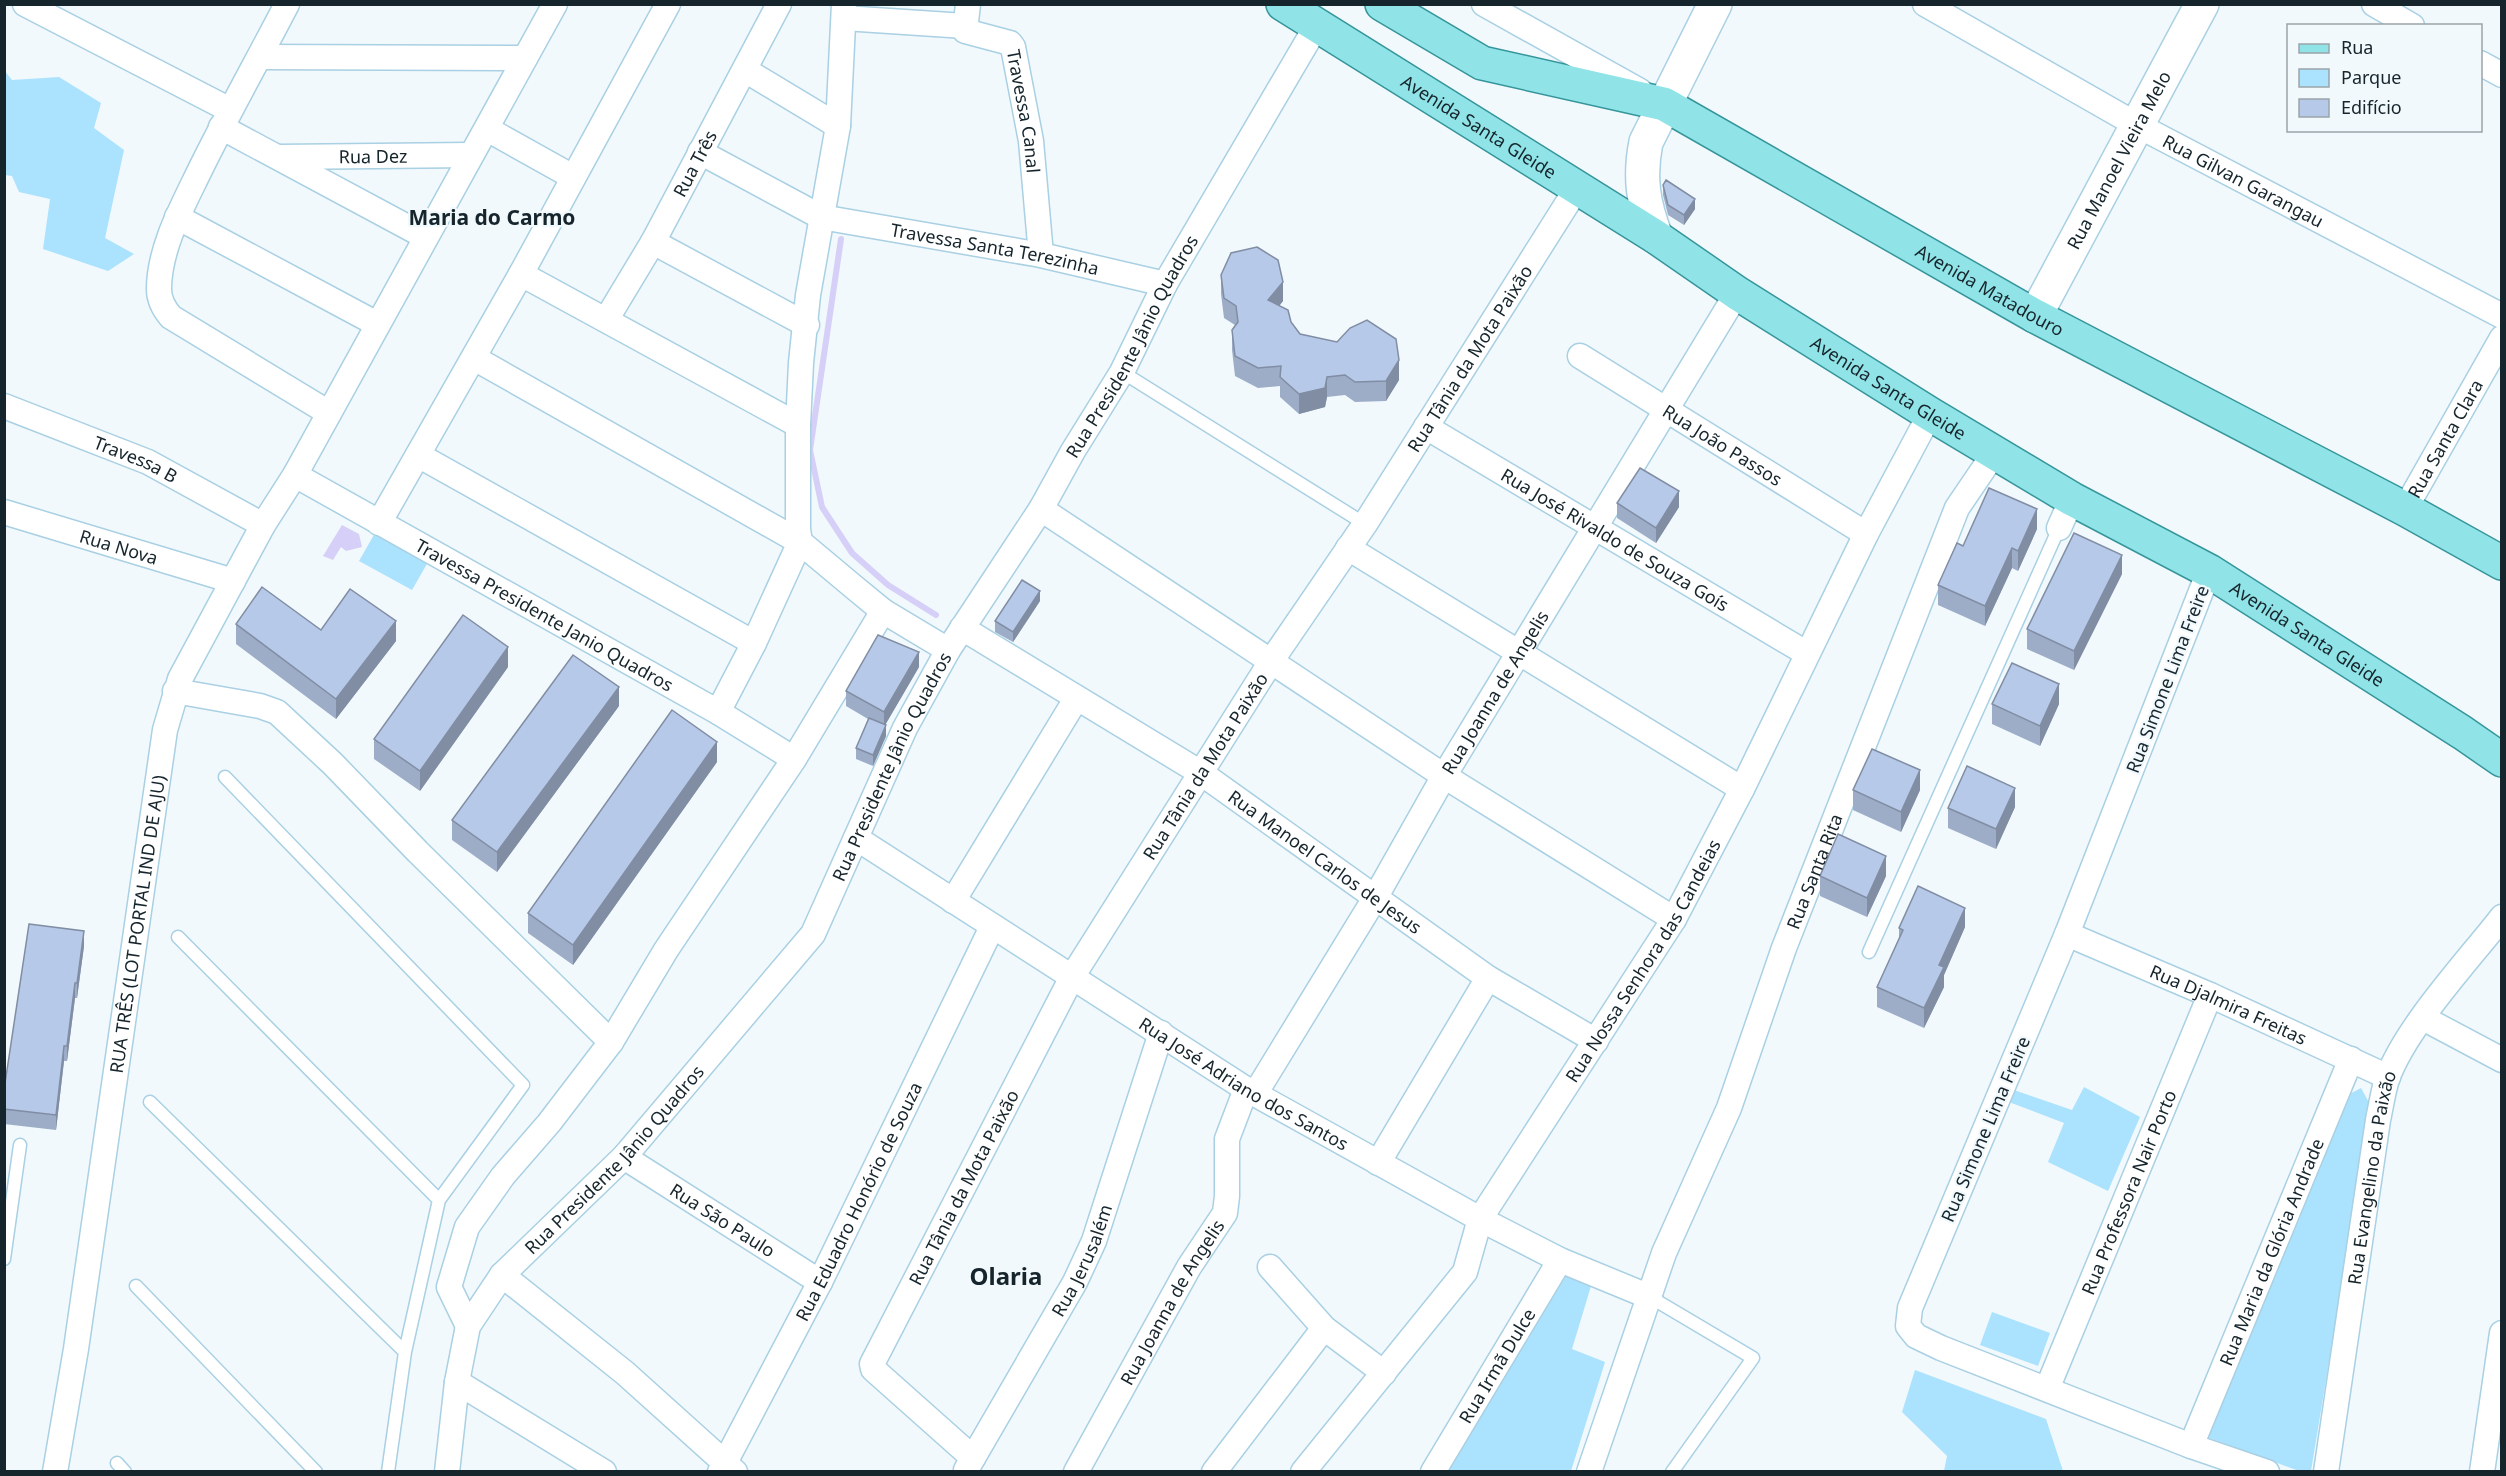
<svg xmlns="http://www.w3.org/2000/svg" width="2506" height="1476" viewBox="0 0 2506 1476" font-family="'Noto Sans',sans-serif">
	<style>
		.green { fill: #abe2fd }
		.water { fill: #d6cff7 }
		.lines { fill: none; stroke-linecap: round; stroke-linejoin: round }
		.stream { stroke: #d6cff7; stroke-width: 6 }
		.lane-casing { stroke: #a9d0e3; stroke-width: 15 }
		.street-casing { stroke: #a9d0e3; stroke-width: 27 }
		.secondary-casing { stroke: #a9d0e3; stroke-width: 36 }
		.primary-casing { stroke: #35959b; stroke-width: 36 }
		.lane { stroke: #fff; stroke-width: 12 }
		.street { stroke: #fff; stroke-width: 24 }
		.secondary { stroke: #fff; stroke-width: 33 }
		.primary { stroke: #90e4e7; stroke-width: 33 }
		.wall { fill: #9dadc8 }
		.shaded-wall { fill: #808da3 }
		.building { fill: #b7c9e9; stroke: #808da3; stroke-width: 1.5 }
		.labels { text-anchor: middle; dominant-baseline: central; stroke-width: 4.5; stroke-linejoin: round; paint-order: stroke }
		.street-label { font-size: 18px; fill: #16252c; stroke: #f1f9fd }
		.quarter-label { font-size: 21px; font-weight: bold; fill: #16252c; stroke: #f1f9fd }
		.district-label { font-size: 24px; font-weight: bold; fill: #16252c; stroke: #f1f9fd }
	</style>
	<rect width="100%" height="100%" fill="#f1f9fd"/>
	<!-- green -->
	<path class="green" d="M4,70L12,80L59,77L101,103L94,128L124,150L105,238L134,254L108,271L43,249L50,199L19,192L12,176L5,175Z
		M375,533L428,562L412,590L359,561Z
		M2084,1087L2140,1117L2108,1191L2048,1162L2064,1123L2009,1102L2014,1090L2072,1110Z
		M2361,1088L2371,1106L2311,1471H2299L2204,1436L2342,1098Z
		M1566,1276L1591,1286L1572,1349L1605,1362L1571,1471L1444,1472Z
		M1992,1312L2050,1333L2038,1366L1980,1345Z
		M1915,1370L2046,1419L2063,1471H1944L1947,1456L1902,1412Z"/>
	<!-- water -->
	<path class="water" d="M342,525L359,534L362,547L346,551L341,547L333,560L323,556Z"/>
	<g class="lines">
		<!-- stream -->
		<path class="stream" d="M841,239L810,450L822,507L852,553L888,585L936,615"/>
		<!-- lane casing -->
		<g class="lane-casing">
			<path id="lane" d="M1122,372L1365,524
				M225,777L523,1085L439,1200L405,1352L388,1472
				M178,937L439,1200
				M1869,952L2059,528
				M150,1102L405,1352
				M4,1259L20,1145
				M136,1286L316,1472
				M1650,1297L1753,1358L1672,1472
				M117,1463L125,1472"/>
		</g>
		<!-- street casing -->
		<g class="street-casing">
			<g id="street">
				<path d="M25,4L230,110"/>
				<path d="M287,4C258,60 227,115 199,172C182,207 159,249 159,289C159,300 164,309 171,317L329,413"/>
				<path d="M844,4L838,126L808,295L801,363L798,425V529L800,542L855,588L883,611L948,650"/>
				<path id="s1" d="M968,4L965,31L1010,43L1013,47L1031,141L1041,255"/>
				<path d="M1484,4L1640,91"/>
				<path id="s2" d="M1925,4L2137,125L2502,316"/>
				<path d="M2374,4L2412,26"/>
				<path d="M844,18L965,26"/>
				<path d="M260,57L525,58"/>
				<path d="M2480,63L2502,75"/>
				<path d="M745,70L838,126"/>
				<path d="M221,127L426,237"/>
				<path d="M487,129L573,177"/>
				<path id="s3" d="M700,152L821,217L1041,255L1165,284"/>
				<path id="s4" d="M279,157L471,155"/>
				<path d="M177,217L377,324"/>
				<path d="M653,242L807,325"/>
				<path d="M521,274L798,425"/>
				<path id="s5" d="M606,320L653,242L779,4"/>
				<path id="s6" d="M1580,356L1866,534"/>
				<path d="M474,358L800,542L754,643L718,712"/>
				<path id="s7" d="M4,406L148,462L263,525"/>
				<path id="s8" d="M1426,427L1806,653"/>
				<path d="M418,455L754,643"/>
				<path id="s9" d="M295,475L718,712L794,759"/>
				<path d="M1041,509L1444,776L1674,919"/>
				<path id="s10" d="M2405,509L2502,338"/>
				<path id="s11" d="M4,512L233,581"/>
				<path d="M379,523L521,274L668,4"/>
				<path d="M2059,528L2072,499"/>
				<path d="M1348,548L1742,789"/>
				<path d="M2209,571L2067,934L1910,1308L1908,1326L1916,1336L1941,1348L2191,1446L2267,1472"/>
				<path id="s12" d="M962,628L1201,773L1488,978L1596,1041"/>
				<path d="M175,691L260,706L277,712L333,764L418,852L611,1042"/>
				<path id="s13" d="M856,838L1246,1089L1480,1219L1560,1260L1650,1297"/>
				<path d="M953,901L1076,699"/>
				<path id="s14" d="M2067,934L2210,995L2388,1077"/>
				<path d="M2423,1018L2502,1060"/>
				<path id="s15" d="M1255,1094L1375,898L1444,776L1737,293"/>
				<path id="s16" d="M624,1157L820,1282"/>
				<path d="M1378,1163L1488,978"/>
				<path d="M1270,1267L1324,1328L1384,1373"/>
				<path d="M502,1275L625,1373L735,1472"/>
				<path d="M468,1326L449,1287L467,1227L503,1176L549,1123L611,1042L666,950L794,759L883,611"/>
				<path d="M457,1382L604,1472"/>
				<path id="s17" d="M2047,1389L2210,995"/>
				<path id="s18" d="M2191,1446L2351,1059"/>
				<path id="s19" d="M973,1458L873,1369L872,1364L1072,977L1272,660L1365,524L1577,188"/>
				<path id="s20" d="M966,1470L1075,1282L1094,1241L1161,1033"/>
				<path id="s21" d="M55,1472L76,1349L165,730L180,679L263,525L295,475L555,4"/>
				<path id="s22" d="M447,1472L457,1382L468,1326L502,1275L624,1157L813,934L905,728L948,650L1041,509L1073,451L1122,372L1165,284L1317,25"/>
				<path id="s23" d="M720,1472L820,1282L992,927"/>
				<path id="s24" d="M1076,1472L1189,1267L1225,1213L1227,1196V1139L1246,1089"/>
				<path d="M1214,1472L1324,1328"/>
				<path id="s25" d="M1303,1472L1465,1272L1480,1219L1674,919L1742,789L1866,534L1930,414"/>
				<path id="s26" d="M1433,1472L1560,1260"/>
				<path id="s27" d="M1589,1472L1664,1253L1729,1108L1784,948L1957,508L1995,452"/>
				<path id="s28" d="M2326,1472L2378,1120C2381,1106 2383,1092 2387,1079C2406,1027 2467,962 2502,917"/>
				<path d="M2482,1472L2502,1333"/>
			</g>
		</g>
		<!-- secondary casing -->
		<g class="secondary-casing">
			<g id="secondary">
				<path d="M1656,237C1643,203 1639,177 1646,142L1715,4"/>
				<path id="s29" d="M2035,316L2202,4"/>
			</g>
		</g>
		<!-- primary casing -->
		<g class="primary-casing">
			<g id="primary">
				<path id="s30" d="M1283,4L1656,237L1737,293L1930,414L2072,499L2209,571L2463,733L2502,760"/>
				<path id="s31" d="M1382,4L1482,63L1664,104L2035,316L2405,509L2502,563"/>
			</g>
		</g>
		<!-- lane -->
		<use href="#lane" class="lane"/>
		<!-- street -->
		<use href="#street" class="street"/>
		<!-- secondary -->
		<use href="#secondary" class="secondary"/>
		<!-- primary -->
		<use href="#primary" class="primary"/>
	</g>
	<!-- wall -->
	<path class="wall" d="M2502,105V122L2501,121V106Z
		M1663,185L1695,209L1684,225L1668,215L1663,195Z
		M1221,275L1283,301L1279,306L1300,334L1399,380L1386,401L1355,402L1345,395L1327,397L1325,407L1299,414L1280,397V386L1258,388L1235,376L1232,350V330L1235,325L1224,318L1221,294Z
		M1617,503L1679,507L1656,543L1617,518Z
		M2037,529L2018,571L2012,568L1985,626L1938,605V585L1963,546Z
		M2122,574L2074,670L2027,649V629Z
		M1040,601L1013,642L995,632V621Z
		M236,624L321,630L396,641L336,719L236,644Z
		M508,667L420,791L374,759V739Z
		M919,667L885,725L886,736L873,766L856,759V748L868,719L846,706V691Z
		M1992,704H2059L2040,746L1992,724Z
		M619,706L497,872L452,840V820Z
		M717,762L573,965L528,933V913Z
		M1853,790H1920L1901,832L1853,810Z
		M2015,807L1996,849L1948,828V808Z
		M1820,876H1886L1867,917L1820,896Z
		M1965,927L1944,975V987L1924,1028L1877,1007V987L1899,939V928Z
		M84,946L77,998H75L67,1061H64L56,1130L4,1124V1090Z"/>
	<!-- shaded-wall -->
	<path class="shaded-wall" d="M1695,199V209L1684,225V215Z
		M1283,282V301L1268,320V300Z
		M1399,360V380L1386,401V381Z
		M1327,377V397L1325,407L1299,414V394Z
		M1679,491V507L1656,543V528Z
		M2037,509V529L2018,571V551Z
		M2012,548V568L1985,626V606Z
		M2122,555V574L2074,670V651Z
		M1040,591V601L1013,642V632Z
		M396,621V641L336,719V699Z
		M508,647V667L420,791V771Z
		M919,652V667L884,727V712Z
		M2059,684V704L2040,746V726Z
		M619,687V706L497,872V852Z
		M886,725V736L873,766V755Z
		M717,742V762L573,965V945Z
		M1920,770V790L1901,832V812Z
		M2015,788V807L1996,849V829Z
		M1886,856V876L1867,917V898Z
		M1965,908V927L1944,975V987L1924,1028V1008L1939,965Z
		M84,931V946L77,998V983Z
		M75,983V998L67,1061V1046Z
		M64,1046V1061L56,1130V1115Z"/>
	<!-- building -->
	<path class="building" d="M1666,180L1695,199L1684,215L1668,205L1663,185Z
		M1257,247L1278,260L1283,282L1268,300L1288,310L1291,322L1300,334L1337,342L1350,328L1367,320L1396,339L1399,360L1386,381L1355,382L1345,375L1327,377L1325,388L1299,394L1280,377L1281,366L1258,368L1235,356L1232,330L1238,322L1236,306L1224,298L1221,275L1231,253Z
		M1640,468L1679,491L1656,528L1617,503Z
		M1989,488L2037,509L2018,551L2012,548L1985,606L1938,585L1957,543L1963,546Z
		M2074,533L2122,555L2074,651L2027,629Z
		M1022,580L1040,591L1013,632L995,621Z
		M262,587L321,630L350,589L396,621L336,699L236,624Z
		M463,615L508,647L420,771L374,739Z
		M878,635L919,652L884,712L846,691Z
		M573,655L619,687L497,852L452,820Z
		M2012,663L2059,684L2040,726L1992,704Z
		M672,710L717,742L573,945L528,913Z
		M869,718L886,725L873,755L856,748Z
		M1872,749L1920,770L1901,812L1853,790Z
		M1967,766L2015,788L1996,829L1948,808Z
		M1838,834L1886,856L1867,898L1820,876Z
		M1918,886L1965,908L1939,965L1944,967L1924,1008L1877,987L1903,930L1899,928Z
		M29,924L84,931L77,983H75L67,1046H64L56,1115L4,1109V1090Z"/>
	<g class="labels">
		<!-- street labels -->
		<g class="street-label">
			<text stroke="none"><textPath href="#s1" startOffset="144">Travessa Canal</textPath></text>
			<text stroke="none"><textPath href="#s30" startOffset="231">Avenida Santa Gleide</textPath></text>
			<text stroke="none"><textPath href="#s4" startOffset="94">Rua Dez</textPath></text>
			<text stroke="none"><textPath href="#s29" startOffset="177">Rua Manoel Vieira Melo</textPath></text>
			<text stroke="none"><textPath href="#s5" startOffset="180">Rua Três</textPath></text>
			<text stroke="none"><textPath href="#s2" startOffset="364">Rua Gilvan Garangau</textPath></text>
			<text stroke="none"><textPath href="#s3" startOffset="314">Travessa Santa Terezinha</textPath></text>
			<text stroke="none"><textPath href="#s31" startOffset="678">Avenida Matadouro</textPath></text>
			<text stroke="none"><textPath href="#s22" startOffset="1341">Rua Presidente Jânio Quadros</textPath></text>
			<text stroke="none"><textPath href="#s19" startOffset="1310">Rua Tânia da Mota Paixão</textPath></text>
			<text stroke="none"><textPath href="#s30" startOffset="717">Avenida Santa Gleide</textPath></text>
			<text stroke="none"><textPath href="#s10" startOffset="81">Rua Santa Clara</textPath></text>
			<text stroke="none"><textPath href="#s6" startOffset="168">Rua João Passos</textPath></text>
			<text stroke="none"><textPath href="#s7" startOffset="142">Travessa B</textPath></text>
			<text stroke="none"><textPath href="#s8" startOffset="220">Rua José Rivaldo de Souza Goís</textPath></text>
			<text stroke="none"><textPath href="#s11" startOffset="120">Rua Nova</textPath></text>
			<text stroke="none"><textPath href="#s9" startOffset="286">Travessa Presidente Janio Quadros</textPath></text>
			<text stroke="none"><textPath href="#s30" startOffset="1203">Avenida Santa Gleide</textPath></text>
			<text transform="translate(2167 679) rotate(-69)">Rua Simone Lima Freire</text>
			<text stroke="none"><textPath href="#s15" startOffset="468">Rua Joanna de Angelis</textPath></text>
			<text stroke="none"><textPath href="#s19" startOffset="824">Rua Tânia da Mota Paixão</textPath></text>
			<text stroke="none"><textPath href="#s22" startOffset="856">Rua Presidente Jânio Quadros</textPath></text>
			<text stroke="none"><textPath href="#s12" startOffset="432">Rua Manoel Carlos de Jesus</textPath></text>
			<text stroke="none"><textPath href="#s27" startOffset="642">Rua Santa Rita</textPath></text>
			<text stroke="none"><textPath href="#s21" startOffset="554">RUA TRÊS (LOT PORTAL IND DE AJU)</textPath></text>
			<text stroke="none"><textPath href="#s25" startOffset="618">Rua Nossa Senhora das Candeias</textPath></text>
			<text stroke="none"><textPath href="#s14" startOffset="176">Rua Djalmira Freitas</textPath></text>
			<text stroke="none"><textPath href="#s13" startOffset="459">Rua José Adriano dos Santos</textPath></text>
			<text transform="translate(1985 1129) rotate(-67)">Rua Simone Lima Freire</text>
			<text stroke="none"><textPath href="#s22" startOffset="370">Rua Presidente Jânio Quadros</textPath></text>
			<text stroke="none"><textPath href="#s28" startOffset="298">Rua Evangelino da Paixão</textPath></text>
			<text stroke="none"><textPath href="#s19" startOffset="338">Rua Tânia da Mota Paixão</textPath></text>
			<text stroke="none"><textPath href="#s17" startOffset="213">Rua Professora Nair Porto</textPath></text>
			<text stroke="none"><textPath href="#s23" startOffset="304">Rua Eduadro Honório de Souza</textPath></text>
			<text stroke="none"><textPath href="#s16" startOffset="117">Rua São Paulo</textPath></text>
			<text stroke="none"><textPath href="#s18" startOffset="210">Rua Maria da Glória Andrade</textPath></text>
			<text stroke="none"><textPath href="#s20" startOffset="240">Rua Jerusalém</textPath></text>
			<text stroke="none"><textPath href="#s24" startOffset="195">Rua Joanna de Angelis</textPath></text>
			<text stroke="none"><textPath href="#s26" startOffset="124">Rua Irmã Dulce</textPath></text>
		</g>
		<!-- quarter labels -->
		<g class="quarter-label">
			<text x="492" y="217">Maria do Carmo</text>
		</g>
		<!-- district labels -->
		<g class="district-label">
			<text x="1006" y="1275">Olaria</text>
		</g>
	</g>
	<!-- border -->
	<rect width="2506" height="1476" fill="none" stroke="#16252c" stroke-width="12"/>
	<!-- legend -->
	<rect x="2287" y="24" width="195" height="108" fill="#f1f9fd" stroke="#99a4a9" stroke-width="1.5"/>
	<rect x="2299" y="44" width="30" height="9" fill="#90e4e7" stroke="#99a4a9" stroke-width="1.5"/>
	<text x="2341" y="54" font-size="18" fill="#16252c">Rua</text>
	<rect x="2299" y="69" width="30" height="18" fill="#abe2fd" stroke="#99a4a9" stroke-width="1.5"/>
	<text x="2341" y="84" font-size="18" fill="#16252c">Parque</text>
	<rect x="2299" y="99" width="30" height="18" fill="#b7c9e9" stroke="#99a4a9" stroke-width="1.5"/>
	<text x="2341" y="114" font-size="18" fill="#16252c">Edifício</text>
</svg>
